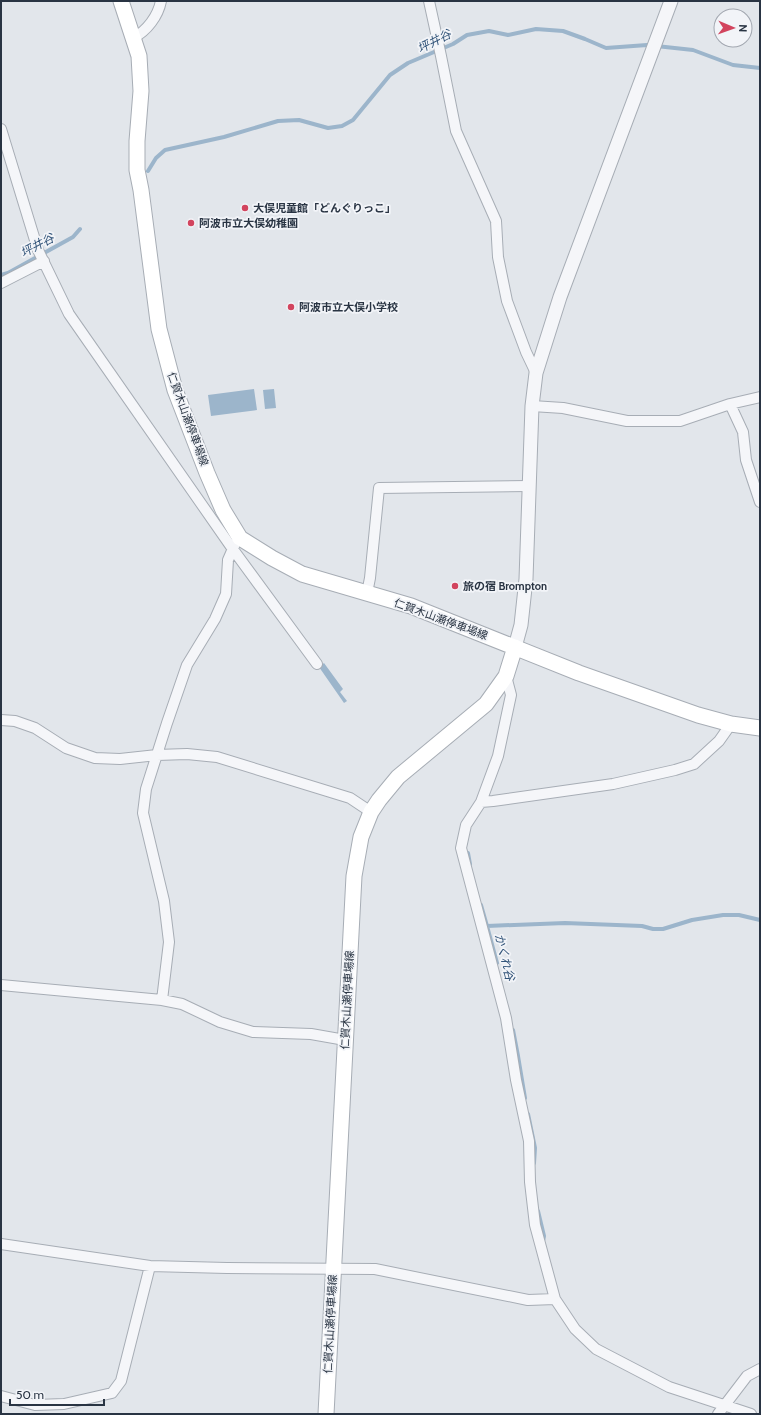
<svg xmlns="http://www.w3.org/2000/svg" width="761" height="1415" viewBox="0 0 761 1415" font-family="Cabin,'Noto Sans JP',sans-serif">
	<style>
		.water { fill: #9cb5cb }
		.lines { fill: none; stroke-linecap: round; stroke-linejoin: round }
		.stream { stroke: #9cb5cb; stroke-width: 4 }
		.minor-casing { stroke: #a7adb5; stroke-width: 12 }
		.tertiary-casing { stroke: #a7adb5; stroke-width: 15 }
		.secondary-casing { stroke: #a7adb5; stroke-width: 17 }
		.minor { stroke: #f5f6f9; stroke-width: 10 }
		.tertiary { stroke: #f5f6f9; stroke-width: 13 }
		.secondary { stroke: #fff; stroke-width: 15 }
		.poi-dot { fill: #d2445e; stroke: #f2f4f8; stroke-width: 1.5 }
		.labels { text-anchor: middle; dominant-baseline: central; stroke-width: 3.5; stroke-linejoin: round; paint-order: stroke }
		.poi-label { font-size: 11px; font-weight: bold; fill: #293443; stroke: #f2f4f8; text-anchor: start }
		.street-label { font-size: 11px; fill: #293443; stroke: #f2f4f8 }
		.water-label { font-size: 12px; font-style: italic; fill: #325479; stroke: #f2f4f8 }
	</style>
	<rect width="100%" height="100%" fill="#e2e6eb"/>
	<!-- water -->
	<path class="water" d="M254,389L257,410L211,416L208,395Z
		M274,389L276,408L265,409L263,390Z
		M324,663L343,689L340,692L347,701L344,703L319,667Z"/>
	<g class="lines">
		<!-- stream -->
		<path class="stream" d="M148,171L156,158L165,150L224,137L278,121L299,120L328,128L342,126L353,120L390,75L408,63L453,44L467,35L489,31L508,35L536,29L563,31L585,39L606,48L647,45L693,50L733,65L760,68
			M1,275L8,273L73,237L80,229
			M468,853L470,864
			M481,905L487,926
			M497,963L487,926L565,923L642,926L653,929H663L692,920L723,915H739L760,920
			M513,1030L518,1056L525,1098
			M528,1114L535,1148L534,1163
			M538,1211L544,1236L543,1241"/>
		<!-- minor casing -->
		<g class="minor-casing">
			<path id="minor" d="M429,1L441,56L456,131L496,221L498,257L507,301L526,352L536,373
				M133,38C147,31 158,16 161,1
				M1,129L38,250L69,314L232,548L317,664
				M1,283L44,261
				M730,404L743,432L746,460L760,502
				M532,406L563,408L627,421H680L730,404L760,397
				M367,593L370,578L379,488L529,486
				M506,676L511,695L498,756L481,802L466,825L461,848L506,1018L516,1080L529,1141L530,1182L535,1225L555,1299L575,1329L596,1349L669,1387L751,1414
				M1,720L15,721L35,728L66,748L95,758L120,759L157,755L187,754L217,757L350,798L371,812
				M481,802L493,801L613,784L675,770L694,764L719,741L731,724
				M1,985L162,1000L182,1004L220,1022L253,1032L311,1034L345,1040
				M162,1000L169,942L164,901L143,813L146,789L167,723L187,665L215,619L226,594L228,560L235,544
				M1,1244L150,1266L227,1268L375,1269L528,1300L555,1299
				M1,1396L35,1405L64,1404L112,1393L121,1381L150,1266
				M718,1414L747,1376L760,1369"/>
		</g>
		<!-- tertiary casing -->
		<g class="tertiary-casing">
			<path id="tertiary" d="M515,647L521,625L526,579L532,406L536,373L560,297L671,1"/>
		</g>
		<!-- secondary casing -->
		<g class="secondary-casing">
			<path id="secondary" d="M121,1L139,56L141,91L137,141V170L141,190L159,329L175,390L207,473L223,510L240,538L272,558L302,574L411,606L579,673L698,715L731,724L760,728
				M326,1414L354,876L361,837L371,812L379,800L398,777L486,704L506,676L515,647"/>
		</g>
		<!-- minor -->
		<use href="#minor" class="minor"/>
		<!-- tertiary -->
		<use href="#tertiary" class="tertiary"/>
		<!-- secondary -->
		<use href="#secondary" class="secondary"/>
	</g>
	<!-- markers -->
	<g class="poi-dot">
		<circle cx="245" cy="208" r="4"/>
		<circle cx="191" cy="223" r="4"/>
		<circle cx="291" cy="307" r="4"/>
		<circle cx="455" cy="586" r="4"/>
	</g>
	<g class="labels">
		<!-- poi labels -->
		<g class="poi-label">
			<text x="253" y="208">大俣児童館「どんぐりっこ」</text>
			<text x="199" y="223">阿波市立大俣幼稚園</text>
			<text x="299" y="307">阿波市立大俣小学校</text>
			<text x="463" y="586">旅の宿 Brompton</text>
		</g>
		<!-- street labels -->
		<g class="street-label">
			<text transform="translate(188 419) rotate(70)">仁賀木山瀬停車場線</text>
			<text transform="translate(441 619) rotate(20)">仁賀木山瀬停車場線</text>
			<text transform="translate(347 1000) rotate(-87)">仁賀木山瀬停車場線</text>
			<text transform="translate(330 1324) rotate(-87)">仁賀木山瀬停車場線</text>
		</g>
		<!-- water labels -->
		<g class="water-label">
			<text transform="translate(434 41) rotate(-27)">坪井谷</text>
			<text transform="translate(37 245) rotate(-28)">坪井谷</text>
			<text transform="translate(505 957) rotate(76)">かくれ谷</text>
		</g>
	</g>
	<!-- border -->
	<rect width="761" height="1415" fill="none" stroke="#293443" stroke-width="4"/>
	<!-- north arrow -->
	<g transform="translate(733 28) rotate(92)"><circle r="19" fill="#f2f4f8" stroke="#a2a7b0"/>
	<path d="M0-3L7 15L0 10L-7 15Z" fill="#d2445e"/>
	<text y="-6" font-size="11" font-weight="bold" text-anchor="middle" fill="#293443">N</text>
	</g>
	<!-- scale -->
	<path d="M10 1399v6h94v-6" fill="none" stroke="#293443" stroke-width="2"/>
	<text x="16" y="1399" font-size="12" fill="#293443" stroke="#f2f4f8" stroke-width="3" paint-order="stroke">50 m</text>
</svg>
